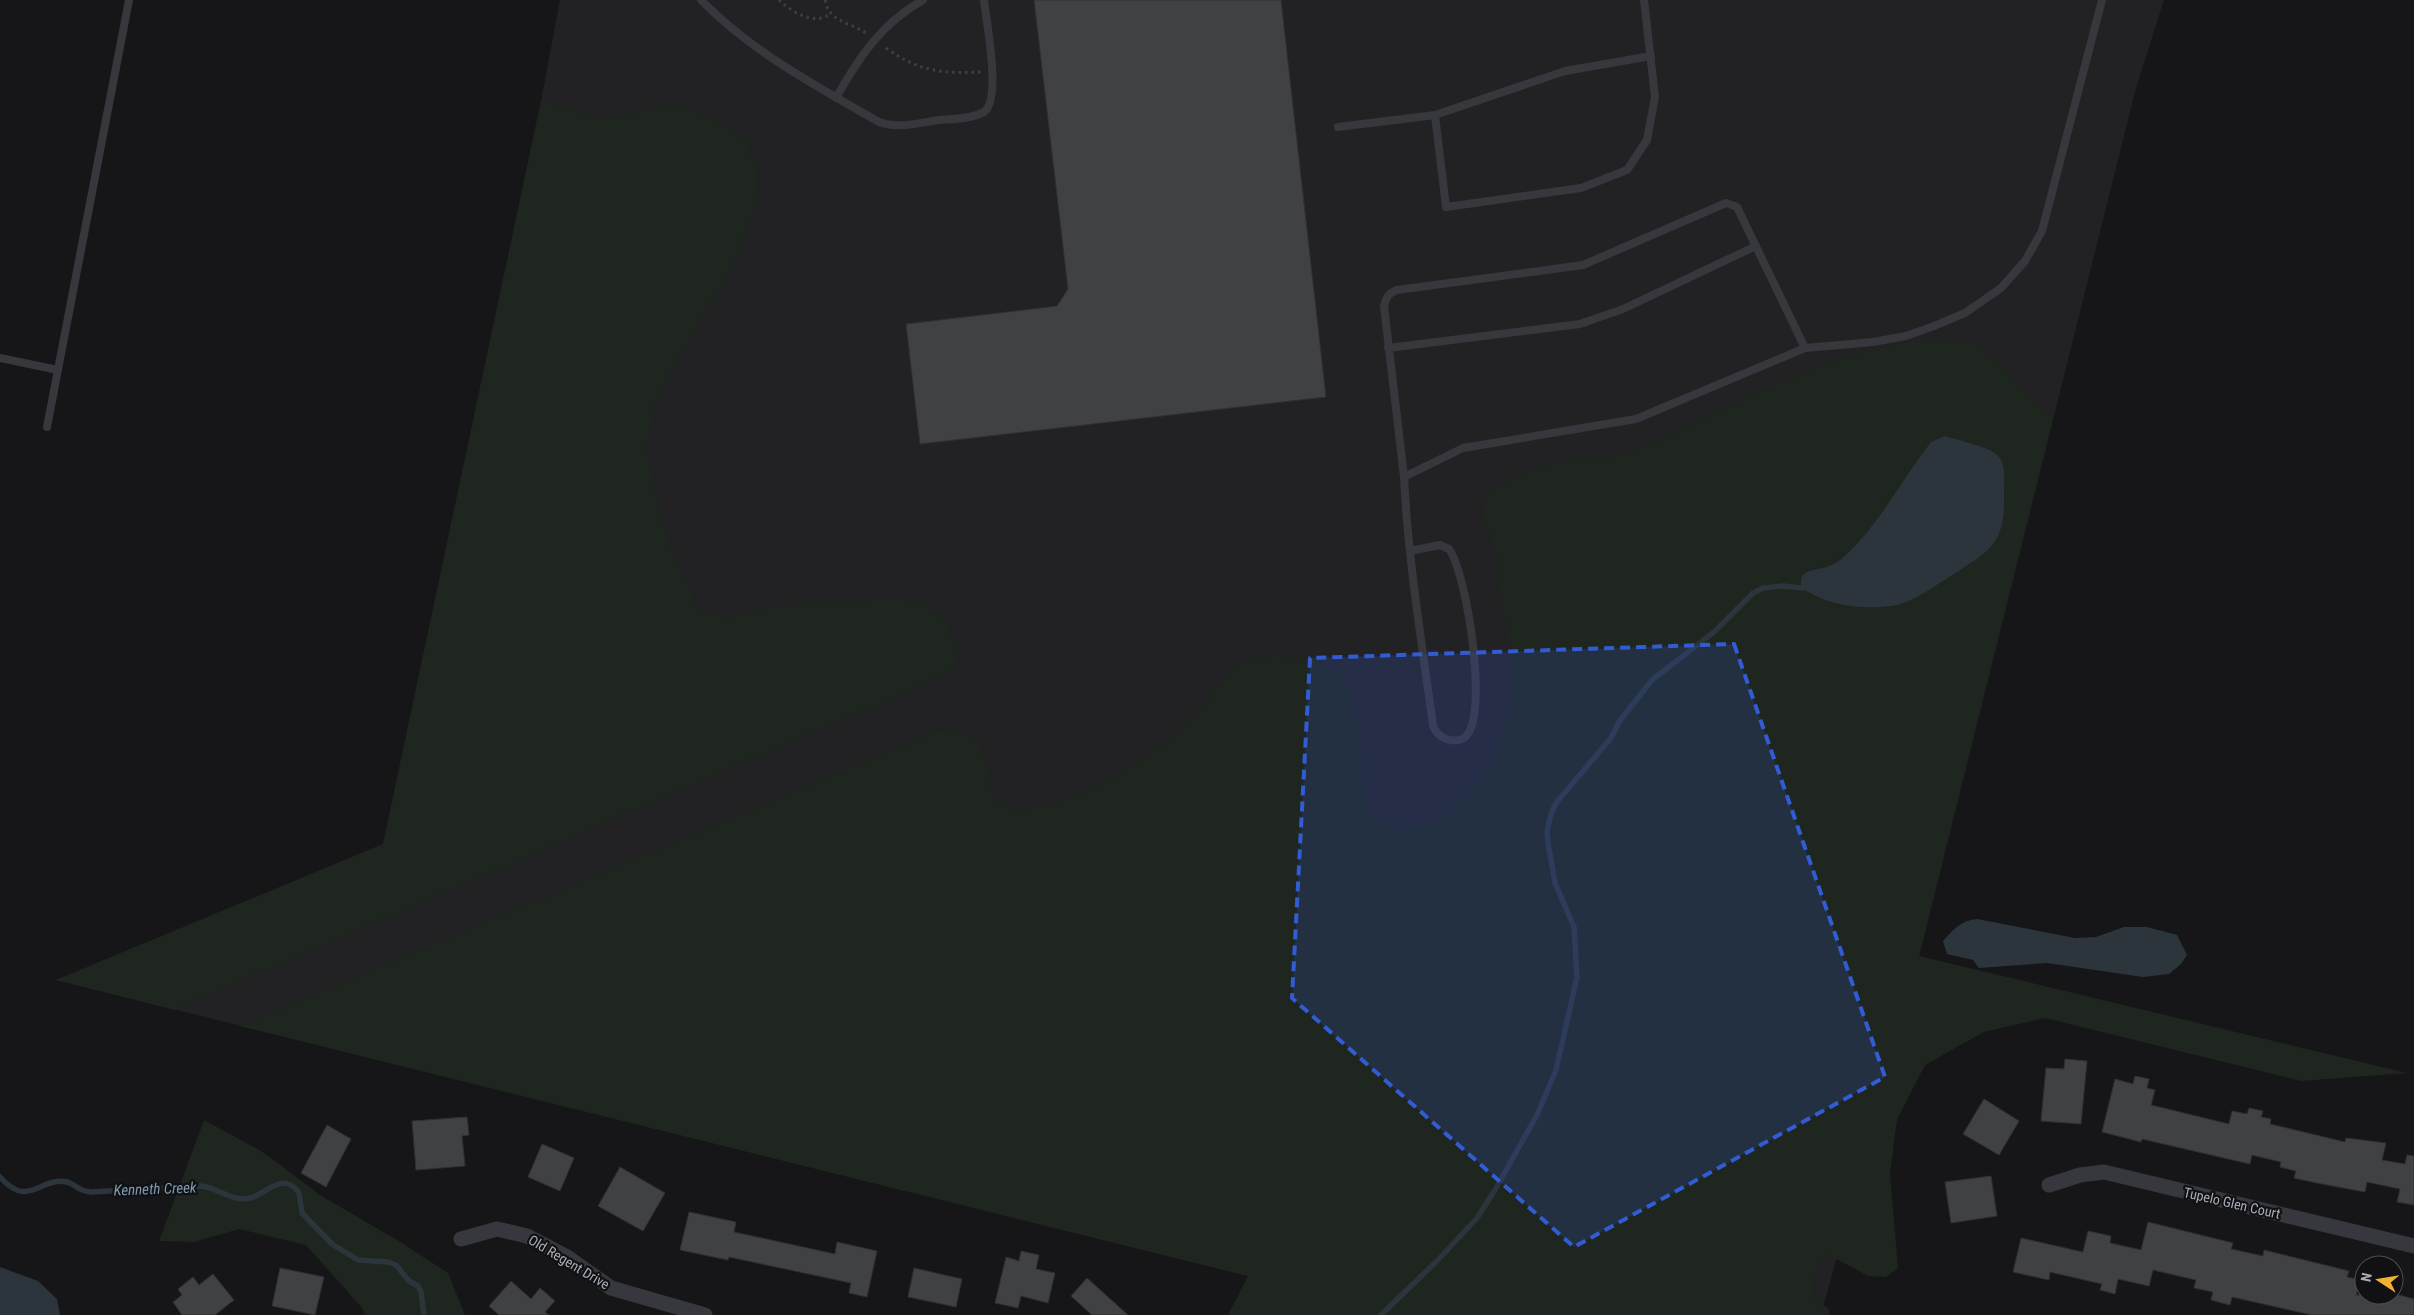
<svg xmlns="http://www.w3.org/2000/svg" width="2414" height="1315" viewBox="0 0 2414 1315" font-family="'Roboto Condensed',sans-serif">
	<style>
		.built { fill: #222225 }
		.green { fill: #1e261f; fill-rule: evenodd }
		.water { fill: #2c353c }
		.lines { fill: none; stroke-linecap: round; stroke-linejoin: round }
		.stream { stroke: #2c353c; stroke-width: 5.5 }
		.building { fill: #404145; stroke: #303034 }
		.path { stroke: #3d3f44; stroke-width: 3; stroke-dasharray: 2.5 4; stroke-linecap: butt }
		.lane { stroke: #37383d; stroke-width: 8 }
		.street { stroke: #37383d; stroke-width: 15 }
		.marked { fill: #325cd3; fill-opacity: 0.2; stroke: #325cd3; stroke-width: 4; stroke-dasharray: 10 6; stroke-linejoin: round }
		.labels { text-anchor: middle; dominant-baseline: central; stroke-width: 4.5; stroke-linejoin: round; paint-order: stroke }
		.street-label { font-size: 14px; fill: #a8adb8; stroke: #111113 }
		.water-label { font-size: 15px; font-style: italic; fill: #7f9bb3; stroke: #111113 }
	</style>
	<rect width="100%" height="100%" fill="#161618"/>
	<!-- built -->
	<path class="built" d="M560,0H2164L2136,88L1919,956L1821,1315L1248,1276L56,980L383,844L541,101Z"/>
	<!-- green -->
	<path class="green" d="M541,101L603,118L635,113L664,103L708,116L745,139L758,173L754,215L724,282L660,389L646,449L665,532L695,601L706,613L727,617L779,606L898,598L923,604L943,617L957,645V657L954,668L946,675L175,1010L56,980L383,844Z
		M1942,339L1974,343L2000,364L2053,419L1919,956L2407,1073L2301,1081L2045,1018L1984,1032L1925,1065L1897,1120L1890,1174L1898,1268L1886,1277L1868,1276L1829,1255C1818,1262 1806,1286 1816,1298C1820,1302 1825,1306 1829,1309L1830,1315H1228L1248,1276L240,1026L936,731C1016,725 966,811 1020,809C1069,808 1115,777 1153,750C1162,744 1173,738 1181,730C1199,713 1225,670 1244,660C1258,653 1311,656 1325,664C1336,671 1346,685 1352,696C1355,703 1355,714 1356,722C1361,752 1362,782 1367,812C1384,834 1394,830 1420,826C1444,822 1459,805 1474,787C1507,747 1517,693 1509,643C1507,626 1502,609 1500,593C1498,579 1498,565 1495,551C1491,531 1475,515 1488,495C1501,474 1557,462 1581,458C1591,456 1603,459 1613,456C1652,446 1687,426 1723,409C1792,375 1865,342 1942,339ZM1931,442L1985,448L2004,468V509L1871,606L1827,602L1810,594L1808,570L1830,566L1861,541Z
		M204,1120L263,1152L320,1195L402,1243L448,1273L465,1315H365L362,1308L306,1245L239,1229L194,1242L159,1241Z"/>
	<!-- water -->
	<path class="water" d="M1945,436C1959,441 1989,446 1998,456C2006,465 2004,479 2004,489C2004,505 2005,523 1997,538C1989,553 1973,561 1960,570C1942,581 1917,600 1897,605C1866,611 1827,606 1802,588C1796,568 1817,571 1829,566C1836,564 1843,558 1848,553C1881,521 1903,478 1931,442Z
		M1977,919L2075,938L2096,937L2124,927H2147L2177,935L2187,955L2181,964L2169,974L2143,977L2047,963L1979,968L1973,960L1947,954L1943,941C1954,929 1960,921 1977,919Z
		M0,1267L38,1281L57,1299L60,1315H0Z"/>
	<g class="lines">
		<!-- stream -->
		<path class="stream" d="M0,1177C29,1210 40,1176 67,1182C76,1184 77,1191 91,1192L201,1186C219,1188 231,1202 250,1198C267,1194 283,1170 299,1193L302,1213L332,1244L358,1260L388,1262L396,1265L409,1281L418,1286L421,1292L424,1315
			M1381,1315L1438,1260L1477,1218L1495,1190L1537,1115L1556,1070L1577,977L1574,927L1555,883L1548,843L1547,832L1551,814L1556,803L1611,738L1619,722L1652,680L1714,632L1753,593L1763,588L1783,586L1802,588L1809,586"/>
	</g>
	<!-- building -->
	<path class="building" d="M1034,0H1281L1326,397L920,444L906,324L1057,306L1068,289Z
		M2065,1059L2087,1061L2081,1124L2041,1121L2046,1068L2064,1069Z
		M2135,1076L2149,1079L2147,1088L2155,1090L2151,1105L2229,1124L2232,1111L2247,1114L2249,1108L2263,1111L2261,1117L2271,1119L2270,1124L2345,1142L2346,1138L2386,1143L2382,1160L2405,1164L2407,1155L2414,1156V1205L2397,1202L2400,1189L2367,1182L2365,1192L2317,1183L2294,1178L2296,1171L2280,1167L2281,1162L2252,1155L2250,1164L2142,1139L2141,1142L2102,1132L2115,1079L2133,1084Z
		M1984,1099L2019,1121L1999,1155L1963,1134Z
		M467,1117L469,1135L462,1136L465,1166L416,1170L412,1121Z
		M327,1125L351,1139L326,1187L301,1173Z
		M542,1144L574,1158L560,1191L528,1177Z
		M620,1167L665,1193L643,1231L598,1206Z
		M1991,1176L1997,1216L1951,1223L1945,1182Z
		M689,1212L736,1222L734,1232L835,1254L837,1242L877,1251L867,1297L849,1293L851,1283L729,1257L728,1260L680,1250Z
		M2148,1222L2233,1243L2231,1249L2263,1256L2264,1250L2349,1271L2347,1277L2360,1280L2356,1295H2399L2414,1299V1315H2312L2232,1297L2230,1305L2211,1300L2213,1292L2194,1288L2196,1280L2153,1270L2149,1286L2118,1279L2115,1294L2100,1290L2102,1284L2050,1272L2049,1280L2013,1272L2021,1238L2083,1252L2088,1231L2111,1236L2110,1243L2141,1250Z
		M1021,1251L1039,1255L1036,1269L1055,1273L1048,1303L1021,1296L1018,1308L995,1303L1006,1257L1019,1261Z
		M280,1268L324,1277L315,1315L272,1306Z
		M914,1268L962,1279L956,1307L908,1297Z
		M213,1274L234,1300L215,1315H182L173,1302L182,1295L178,1289L193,1277L199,1285Z
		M1087,1278L1128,1315H1092L1071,1296Z
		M511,1281L531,1299L540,1288L555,1301L545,1312L549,1315H499L489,1306Z"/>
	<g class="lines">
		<!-- path -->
		<path class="path" d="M779,0C792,12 814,26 830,14
			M825,0C829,22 849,22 866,33
			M886,48C918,71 942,74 981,72"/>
		<!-- lane -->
		<path class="lane" d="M701,0C753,53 815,85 879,122C898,129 919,123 939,120C952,119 972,119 984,112C1002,99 986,21 984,0
			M836,98C859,57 882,23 923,0
			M1435,115L1446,207L1581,188L1627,170L1647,140L1655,97L1644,0
			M1338,127L1435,115L1565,71L1651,56
			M1388,348L1580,324L1623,309L1756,246
			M1805,348L1737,207L1726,203L1583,265L1397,290C1389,293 1386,297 1384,306L1404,477L1463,448L1636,419L1805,348L1873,342L1906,336L1934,326L1965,313L2001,288L2025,261L2042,231L2102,0
			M0,358L58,370
			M47,427L129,0
			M1404,477C1408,560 1422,643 1433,726C1437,734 1441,738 1450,740C1456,741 1463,740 1467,735C1488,711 1467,574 1449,549L1440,545L1410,551"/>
		<!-- street -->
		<path class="street" d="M2049,1185L2080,1175L2104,1172L2414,1246
			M461,1239L497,1229L527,1236L567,1257L611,1288L705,1315"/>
	</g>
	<!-- marked area -->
	<path class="marked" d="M1734,644L1885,1077L1574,1247L1292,998L1310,658Z"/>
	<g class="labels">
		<!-- street labels -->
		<g class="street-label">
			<text transform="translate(2232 1203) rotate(13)">Tupelo Glen Court</text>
			<text transform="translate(569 1262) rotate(31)">Old Regent Drive</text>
		</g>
		<!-- water labels -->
		<g class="water-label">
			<text transform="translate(155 1189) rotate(-2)">Kenneth Creek</text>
		</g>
	</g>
	<!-- north arrow -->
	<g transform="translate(2379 1280) rotate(282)"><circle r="24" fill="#111113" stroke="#4d4f55"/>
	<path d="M0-4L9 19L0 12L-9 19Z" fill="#f2b134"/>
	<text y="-8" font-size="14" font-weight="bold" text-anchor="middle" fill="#a8adb8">N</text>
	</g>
</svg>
